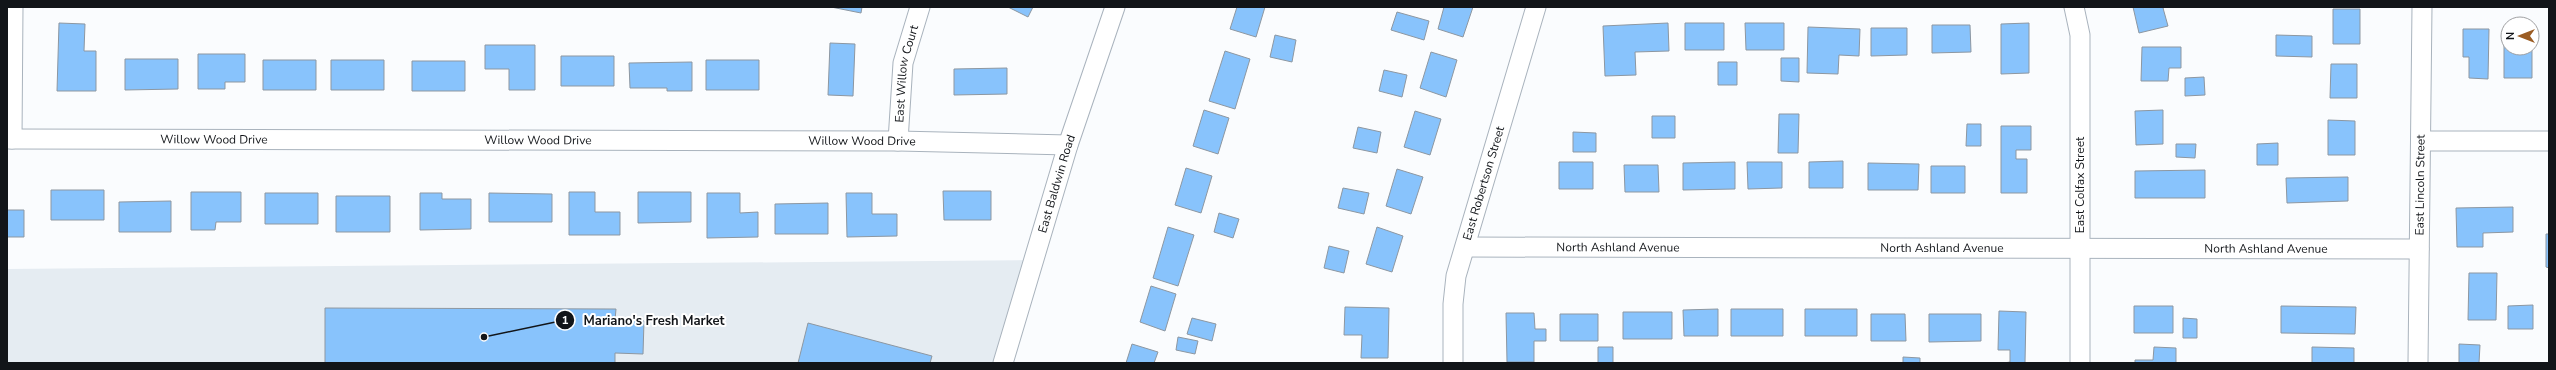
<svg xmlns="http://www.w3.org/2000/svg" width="2556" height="370" viewBox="0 0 2556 370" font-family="'Nunito Sans',sans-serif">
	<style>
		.built { fill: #e5ecf2 }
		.building { fill: #88c3fc; stroke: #8d97a1 }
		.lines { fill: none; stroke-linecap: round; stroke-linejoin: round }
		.street-casing { stroke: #a9b3bd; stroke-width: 21 }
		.street { stroke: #fff; stroke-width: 19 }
		.labels { text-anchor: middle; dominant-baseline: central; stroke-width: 4; stroke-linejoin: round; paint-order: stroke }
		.street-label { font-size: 12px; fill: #121519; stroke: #fff }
		.leader { fill: none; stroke: #121519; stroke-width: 1.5 }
		.callout-dot { fill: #121519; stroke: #fff; stroke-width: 1.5 }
		.mark-label { font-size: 12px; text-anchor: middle; font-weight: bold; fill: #fff }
		.callout-label { font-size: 13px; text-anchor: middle; font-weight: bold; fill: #121519; stroke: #fff; stroke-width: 4; stroke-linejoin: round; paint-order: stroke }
	</style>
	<rect width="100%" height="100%" fill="#fafcfe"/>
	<!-- built -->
	<path class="built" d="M1034,260L1003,363H7V269Z"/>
	<!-- building -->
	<path class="building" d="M831,7H862L861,13Z
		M1008,7H1033L1028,17Z
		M1237,7H1265L1256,37L1230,29Z
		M1444,7H1473L1463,37L1438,29Z
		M2133,7H2166L2163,8L2168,26L2139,33Z
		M2333,9H2360V44H2333Z
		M1397,12L1429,21L1424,40L1391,30Z
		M59,23L85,24L84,51H96V91H57Z
		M1668,23L1669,51L1635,52L1636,75L1605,76L1603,26Z
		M1685,23H1724V50H1685Z
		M1745,23H1784V50H1746Z
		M2029,23V73L2001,74V24Z
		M1932,25H1970L1971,52L1932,53Z
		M1808,27L1860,29L1859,56L1839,55L1838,74L1807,73Z
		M1871,28H1907V55L1871,56Z
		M2463,29H2489L2488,79L2469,78V57H2463Z
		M1275,35L1296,40L1292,62L1270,57Z
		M2276,35L2312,36V57L2276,56Z
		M2504,38H2508V48H2532V38V78H2504Z
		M830,43L855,44L853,96L828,95Z
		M485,45H535V90H509V69H485Z
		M2142,47H2181V68H2169L2168,81H2141Z
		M1225,51L1250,59L1235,109L1209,101Z
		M1431,52L1457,60L1446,97L1420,88Z
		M198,54H245V82H225V89H198Z
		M561,56H614V86H561Z
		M1781,58H1799V82L1781,81Z
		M125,59H178V89L125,90Z
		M263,60H316V90H263Z
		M331,60H384V90H331Z
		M706,60H759V90H706Z
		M412,61H465V91H412Z
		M692,62V91H667V88H630L629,63Z
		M1718,62H1737V85H1718Z
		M2331,64H2357V98H2330Z
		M1007,68V94L954,95V69Z
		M1384,70L1407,75L1402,97L1379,91Z
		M2204,77L2205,95L2185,96V78Z
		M1204,110L1229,118L1218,154L1193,146Z
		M2163,110V144L2136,145L2135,111Z
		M1415,111L1441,119L1430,155L1404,147Z
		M1779,114H1799L1798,153H1778Z
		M1652,116H1675V138H1652Z
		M2328,120L2355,121V155H2328Z
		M1967,124H1981V146H1966Z
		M2001,126H2031V150H2016V159H2027V193H2001Z
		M1358,127L1381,132L1377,153L1353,148Z
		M1573,132L1596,133V152H1573Z
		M2278,143V165H2257V144Z
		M2176,144H2196L2195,158L2176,157Z
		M1843,161V188H1809V162Z
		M1559,162H1593V189H1559Z
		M1735,162V189L1683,190V163Z
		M1747,162H1782V188L1748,189Z
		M1868,163L1919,164L1918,190H1868Z
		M1624,165H1658L1659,192H1625Z
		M1931,166H1965V193H1931Z
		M1186,168L1212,176L1201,213L1175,205Z
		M1397,169L1423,177L1411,214L1386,206Z
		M2205,170V198H2135V171Z
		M2348,177V201L2287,203L2286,178Z
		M1343,188L1369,193L1364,214L1338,208Z
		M51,190H104V220H51Z
		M943,191H991V220H944Z
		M191,192H241V222H216L215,230H191Z
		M569,192H595V212H620V235H569Z
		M638,192H691V222L638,223Z
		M265,193H318V224H265Z
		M420,193H442V199H471V229L420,230Z
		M489,193L552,194V222H489Z
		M707,193H740V213L758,212V237L707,238Z
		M846,193H872V214H897V236L847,237Z
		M336,196H390V232H336Z
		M171,201V232H119V202Z
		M828,203V234H775V204Z
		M2513,207V232L2483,233V247H2457L2456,208Z
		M7,210H24V237H7Z
		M1219,213L1239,219L1233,238L1214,232Z
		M1168,227L1194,235L1178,286L1153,278Z
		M1377,227L1403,236L1392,272L1366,264Z
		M2546,234H2549V268L2546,267Z
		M1329,246L1349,251L1344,273L1324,268Z
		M2469,273H2497L2496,320H2468Z
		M1151,286L1176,294L1165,331L1140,322Z
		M2533,305V329H2508V306Z
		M2134,306H2173V333H2134Z
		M2281,306L2356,307L2355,334L2281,333Z
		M1345,307L1389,308L1388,358H1361L1362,335H1344Z
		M325,308L616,309L615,320L644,321L643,354L615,353V363H325Z
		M1718,309V336H1684L1683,310Z
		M1731,309H1783V336H1731Z
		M1805,309H1857V336H1805Z
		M1999,311L2026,312L2025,363H2004L2010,362V350H1998Z
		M1623,312H1672V339H1623Z
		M1506,313H1534L1535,329H1546V341H1534V362H1507Z
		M1560,314H1598V341H1560Z
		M1871,314H1905L1906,341H1871Z
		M1929,314H1981V341L1929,342Z
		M1192,318L1216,324L1212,341L1187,334Z
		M2183,318L2197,319V338H2183Z
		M808,323L932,356L930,363H798Z
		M1178,337L1198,341L1195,354L1176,350Z
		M1132,344L1158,352L1154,363H1126Z
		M2459,344L2480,345L2479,363H2459Z
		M1598,347H1613V363H1598Z
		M2154,347L2176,348V363H2135V360H2153Z
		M2312,347L2354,348V363H2312Z
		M1903,357L1920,358V363H1903Z"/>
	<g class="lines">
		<!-- street casing -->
		<g class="street-casing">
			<g id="street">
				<path d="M2074,7L2080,35V363"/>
				<path id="s1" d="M7,139L898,141L1068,145"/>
				<path d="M12,139L13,7"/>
				<path id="s2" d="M898,141L903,63L920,7"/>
				<path d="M2421,141H2549"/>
				<path id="s3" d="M1465,247L2419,249"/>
				<path id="s4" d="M1003,363L1068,145L1115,7"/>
				<path id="s5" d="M1453,363V304L1456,276L1536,7"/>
				<path id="s6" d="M2418,363L2422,7"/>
			</g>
		</g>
		<!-- street -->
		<use href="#street" class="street"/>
	</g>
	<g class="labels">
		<!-- street labels -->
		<g class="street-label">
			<text stroke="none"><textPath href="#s2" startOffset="68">East Willow Court</textPath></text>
			<text stroke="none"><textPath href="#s1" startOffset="207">Willow Wood Drive</textPath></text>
			<text stroke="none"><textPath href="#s1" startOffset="531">Willow Wood Drive</textPath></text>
			<text stroke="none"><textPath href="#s1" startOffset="855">Willow Wood Drive</textPath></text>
			<text stroke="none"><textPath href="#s5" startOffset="184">East Robertson Street</textPath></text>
			<text stroke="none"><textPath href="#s4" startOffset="187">East Baldwin Road</textPath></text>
			<text transform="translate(2080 185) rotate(-90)">East Colfax Street</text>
			<text stroke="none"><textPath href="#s6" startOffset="178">East Lincoln Street</textPath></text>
			<text stroke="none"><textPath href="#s3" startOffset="153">North Ashland Avenue</textPath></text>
			<text stroke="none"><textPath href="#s3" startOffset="477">North Ashland Avenue</textPath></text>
			<text stroke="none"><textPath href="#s3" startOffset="801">North Ashland Avenue</textPath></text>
		</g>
	</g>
	<!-- callouts -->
	<path class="leader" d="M484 337L565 320"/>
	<g class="callout-dot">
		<circle cx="484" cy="337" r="4"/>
		<circle cx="565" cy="320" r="10"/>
	</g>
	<g class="mark-label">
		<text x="565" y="324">1</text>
	</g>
	<g class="callout-label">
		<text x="654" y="325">Mariano's Fresh Market</text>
	</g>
	<!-- border -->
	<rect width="2556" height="370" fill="none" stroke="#121519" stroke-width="16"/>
	<!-- north arrow -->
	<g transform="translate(2520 36) rotate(270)"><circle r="19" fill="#ffffff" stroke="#a0a1a3"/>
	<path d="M0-3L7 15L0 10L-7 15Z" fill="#9b5c23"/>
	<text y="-6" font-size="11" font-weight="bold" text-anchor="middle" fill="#121519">N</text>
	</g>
</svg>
